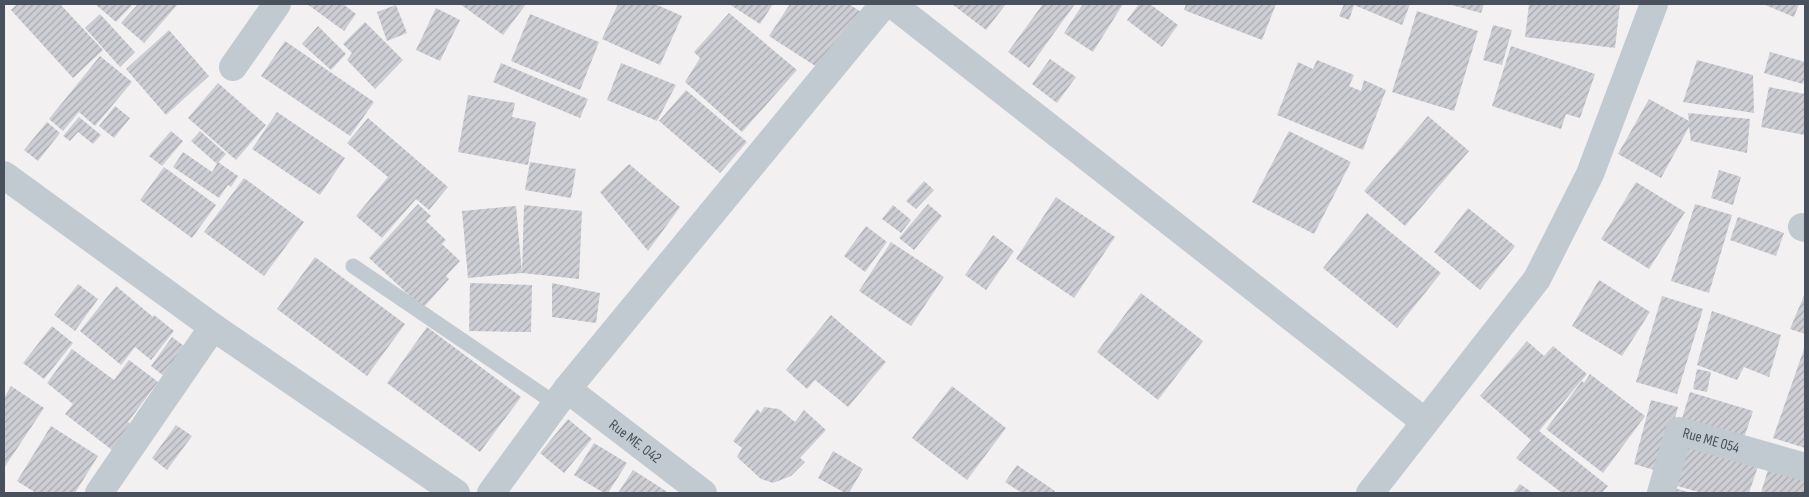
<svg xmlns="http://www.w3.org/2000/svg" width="1809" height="497" viewBox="0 0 1809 497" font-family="'Sofia Sans Condensed',sans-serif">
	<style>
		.building { fill: url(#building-hatch) }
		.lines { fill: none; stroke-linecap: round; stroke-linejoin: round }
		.service { stroke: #c1c9d1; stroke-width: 15 }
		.minor { stroke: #c1c9d1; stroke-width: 28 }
		.labels { text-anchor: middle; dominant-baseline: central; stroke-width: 5; stroke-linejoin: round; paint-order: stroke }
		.street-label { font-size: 15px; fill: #49515c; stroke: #fff }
	</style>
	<defs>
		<pattern id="building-hatch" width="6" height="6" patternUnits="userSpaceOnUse" patternTransform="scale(1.25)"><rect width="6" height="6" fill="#cdced4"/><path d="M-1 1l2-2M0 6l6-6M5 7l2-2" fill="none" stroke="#a8aaaf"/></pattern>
	</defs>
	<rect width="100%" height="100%" fill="#f2f0f0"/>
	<!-- building -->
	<path class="building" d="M17,4H60L103,50L73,78L11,10Z
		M95,4H133L116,22Z
		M138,4H178L144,43L121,23Z
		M307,4H343L356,14L344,31Z
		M460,4H526L503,35Z
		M618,4H655L682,16L660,65L602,39Z
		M729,4H773L760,24Z
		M790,4H849L861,12L823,71L769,36Z
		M952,4H1006L986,30Z
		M1043,4H1075L1029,68L1008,52Z
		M1083,4H1123L1093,52L1064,33Z
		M1139,4H1150L1178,25L1162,47L1127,20Z
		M1186,4H1276L1262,40L1184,10Z
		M1344,4H1410L1402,25L1354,5L1349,20L1339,16Z
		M1448,4H1484L1481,13Z
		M1529,4H1620L1615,48L1525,37Z
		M1763,4H1799L1794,17Z
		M396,5L407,33L387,41L377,12Z
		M436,8L460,20L440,61L416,50Z
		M1417,11L1478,31L1454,111L1392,92Z
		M729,13L797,70L742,132L685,82L700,58L694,52Z
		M100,14L135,52L120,67L85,28Z
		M530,14L599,42L580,90L511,61Z
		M365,22L403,60L375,89L347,60L352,53L343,44Z
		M1493,25L1512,30L1502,65L1483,60Z
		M318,26L346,54L331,70L302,44Z
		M169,30L209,76L166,115L126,69Z
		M285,41L374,102L350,136L261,76Z
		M1511,46L1595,74L1580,118L1566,114L1561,129L1492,106Z
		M1770,52L1805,62V75L1803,84L1764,73Z
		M100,56L132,82L95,126L79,112L63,131L49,119Z
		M1050,59L1076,77L1057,103L1032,84Z
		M1317,60L1354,75L1349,86L1361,91L1364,80L1386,90L1363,150L1277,115L1298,62L1313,69Z
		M1697,60L1753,75L1754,113L1683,102Z
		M501,63L588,99L580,118L493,82Z
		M621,63L676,85L657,121L607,100Z
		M218,83L266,125L236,160L188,118Z
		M1769,87L1805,94V135L1761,127Z
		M686,90L747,142L720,173L659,121Z
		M468,95L515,103L512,117L536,122L528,165L458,152Z
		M1649,99L1689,121L1688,113L1750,119L1747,153L1691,141L1689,127L1661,178L1618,154Z
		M115,106L130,118L114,138L99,126Z
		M277,112L345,158L320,195L252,149Z
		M1428,116L1469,151L1405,226L1364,191Z
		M79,117L101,135L93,144L78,132L70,141L63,136Z
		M368,118L448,187L429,210L416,199L382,238L356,216L388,177L347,143Z
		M47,122L60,133L38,161L24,150Z
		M171,131L183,141L162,166L149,156Z
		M200,131L226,154L217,164L191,141Z
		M1289,131L1351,162L1314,234L1252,202Z
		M183,152L212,172L218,162L238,176L231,187L228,185L219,198L173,167Z
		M530,162L576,169L571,198L525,190Z
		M629,164L680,207L648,251L600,192Z
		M164,167L216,205L192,238L140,200Z
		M1719,170L1741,177L1733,205L1711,198Z
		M244,178L304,222L264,276L204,232Z
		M924,181L934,190L916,209L906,201Z
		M1636,182L1685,212L1649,269L1601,239Z
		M1056,197L1115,237L1074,298L1016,259Z
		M418,204L431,216L426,221L446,240L442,244L460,261L446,276L449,279L423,308L369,258Z
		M928,204L942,216L914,250L899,238Z
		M1695,204L1732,215L1709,293L1671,281Z
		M524,205L582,211L579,279L522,273Z
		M893,205L911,220L901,233L882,219Z
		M516,206L522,273L468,278L462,211Z
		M1468,208L1515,246L1480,290L1434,252Z
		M1367,213L1441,273L1397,328L1323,268Z
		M1738,217L1784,233L1776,256L1730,240Z
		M866,226L887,242L865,272L844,256Z
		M993,235L1014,251L986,290L965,275Z
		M891,242L944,277L911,326L859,291Z
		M315,257L405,324L367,376L277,309Z
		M1599,280L1650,312L1622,356L1572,326Z
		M470,283L532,285L531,332L469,331Z
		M552,283L600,293L596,323L552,317Z
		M78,284L98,299L75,331L54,315Z
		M116,286L153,317L154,315L174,331L151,360L135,347L121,365L80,331Z
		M1141,293L1203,341L1158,400L1097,352Z
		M1805,293V334L1790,329Z
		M1662,296L1703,309L1677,394L1636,382Z
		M1712,311L1781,335L1769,377L1744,367L1737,380L1697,365Z
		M831,315L886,362L848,407L815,380L807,389L786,370Z
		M52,326L73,343L44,379L23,363Z
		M427,327L521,397L480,452L387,383Z
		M172,337L192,352L170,381L151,366Z
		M1527,341L1544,356L1553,346L1587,374L1539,431L1608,486L1602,493H1562L1516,458L1531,440L1480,396Z
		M1805,346V448L1773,438Z
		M72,349L114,380L129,360L158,382L128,422L132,425L112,450L65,414L73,404L47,383Z
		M1697,369L1711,372L1707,392L1693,389Z
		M1590,374L1645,416L1603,473L1546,429L1582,381L1584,383Z
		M11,386L44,408L4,468V398Z
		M952,386L1006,428L967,480L912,438Z
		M1690,392L1753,411L1743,441L1681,422Z
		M1651,400L1678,407L1661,472L1634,464Z
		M764,407L779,409L795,422L804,410L826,430L800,458L805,462L791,476L773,483L761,479L737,457L742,448L733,441L757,409L761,413Z
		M568,419L592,439L564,473L540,453Z
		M176,425L192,436L167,470L152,458Z
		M51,426L98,456L75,493H36L17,481Z
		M1687,441L1759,463L1749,493H1702L1674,485Z
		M594,443L627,463L608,493H604L574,475Z
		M833,451L863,469L849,493H845L818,478Z
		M1017,465L1055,491L1054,493H1022L1005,482Z
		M1769,466L1805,477V493H1761Z
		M633,470L669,493H618Z
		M1520,484L1533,493H1513Z
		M1667,486L1692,493H1666Z"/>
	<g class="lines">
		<!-- service -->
		<path class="service" d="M353,266L556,404"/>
		<!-- minor -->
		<g class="minor">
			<path d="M892,4L1425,422"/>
			<path d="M233,67L277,4"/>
			<path d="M4,175L213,327L456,493"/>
			<path d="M1802,227L1805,228"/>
			<path id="s1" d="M567,389L703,493"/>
			<path d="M99,493L213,327"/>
			<path d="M491,493L567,389L884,4"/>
			<path d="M1370,493L1537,279L1590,174L1654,4"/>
			<path id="s2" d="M1661,493L1679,431L1805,467"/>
		</g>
	</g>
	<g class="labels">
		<!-- street labels -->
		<g class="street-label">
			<text stroke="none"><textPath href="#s1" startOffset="86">Rue ME. 042</textPath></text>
			<text stroke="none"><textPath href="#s2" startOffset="98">Rue ME 054</textPath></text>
		</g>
	</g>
	<!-- border -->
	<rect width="1809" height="497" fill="none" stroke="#49515c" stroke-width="10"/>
</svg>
